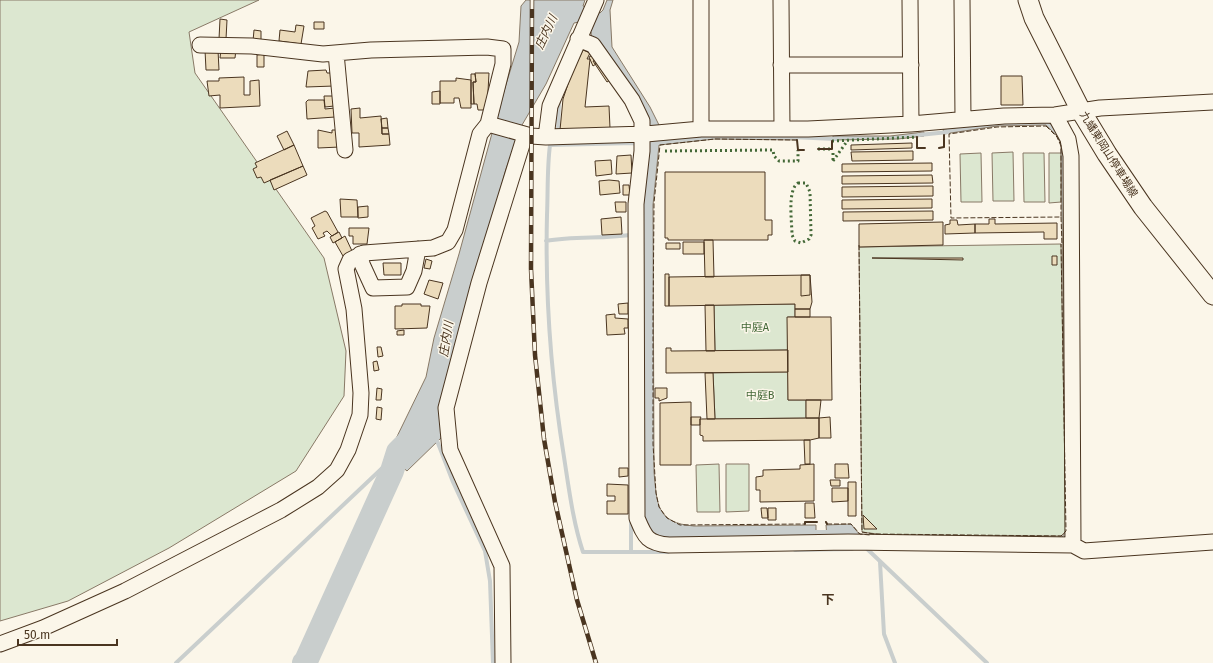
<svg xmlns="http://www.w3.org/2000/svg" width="1213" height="663" font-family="'Fira Sans','Noto Sans JP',sans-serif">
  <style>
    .green { fill: #dce7d0; stroke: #887966 }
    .water { fill: #c9cecd; stroke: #887966 }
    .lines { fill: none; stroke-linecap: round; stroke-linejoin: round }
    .stream { stroke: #c9cecd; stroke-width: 4 }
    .river { stroke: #c9cecd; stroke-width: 24 }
    .building { fill: #ecdcbc; stroke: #4a3520 }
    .minor-casing { stroke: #4a3520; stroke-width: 17 }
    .major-casing { stroke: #4a3520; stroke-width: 21 }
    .minor { stroke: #fbf6e9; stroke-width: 15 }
    .major { stroke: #fbf6e9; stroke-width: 19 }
    .rail-casing { stroke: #4a3520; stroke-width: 4.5 }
    .rail { stroke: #fbf6e9; stroke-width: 3; stroke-dasharray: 9; stroke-linecap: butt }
    .hedge { stroke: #436837; stroke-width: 3; stroke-dasharray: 2 3; stroke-linecap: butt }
    .fence { stroke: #4a3520; stroke-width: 1; stroke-dasharray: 5 2; stroke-linecap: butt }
    .wall { stroke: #4a3520; stroke-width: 2 }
    .labels { text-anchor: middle; stroke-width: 3; stroke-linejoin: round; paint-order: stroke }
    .street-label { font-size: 11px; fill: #4a3520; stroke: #fbf6e9 }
    .park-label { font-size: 11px; fill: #436837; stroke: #fbf6e9 }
    .water-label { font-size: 12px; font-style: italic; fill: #4a3520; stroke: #fbf6e9 }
    .quarter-label { font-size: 13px; font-weight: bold; fill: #4a3520; stroke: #fbf6e9 }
  </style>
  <rect width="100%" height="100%" fill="#fbf6e9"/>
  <path class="green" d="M0,0h259l-70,32 6,41 129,185 22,93 -2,45 -48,75 -127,77 -101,53 -68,20z
    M1013,152l1,49h-21l-1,-48z
    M981,153l1,49h-21l-1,-48z
    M1023,153h21l1,49h-21z
    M1049,153h12v49l-12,1z
    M1061,244l5,287 -5,5 -176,-1 -23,-3 -3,-285z
    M795,304v13h-7v33l-73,1 -1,-46z
    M788,372v28h18v18l-91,1 -2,-46z
    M719,464l1,48h-23l-1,-47z
    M726,464h23v47l-23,1z"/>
  <path class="water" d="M526,0h59l-2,6 17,7 3,-3 4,-10h6l-3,10 2,37 38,60 9,18 2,9 136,2v4l-82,-1 -56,6 -6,60 1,267c3,32 2,51 40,54l122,-1v13l-155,3 -17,-15 -3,-319 7,-66 -56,-99 -1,-10 -12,-10 -5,1 -28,61 -24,41 -16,44 -41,149 -24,120 -34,33 -19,-16 38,-78 8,-39 25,-84 41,-150 19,-62 2,-36z
    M1048,122l9,7 7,12 6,397 -4,3h-15l-184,-3 3,8 -17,2 -7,-10h-19l-1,-13 25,-1 9,11 195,3 7,-1 4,-6 -5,-387 -4,-8 -11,-11 -49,1 -53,8 -1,-5 54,-6z
    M924,132v4l-26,3 -65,1v-4h57z"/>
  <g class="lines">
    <path class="stream" d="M559,101l-1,31h2
      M919,135l29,-3
      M791,137l45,2
      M637,146l-3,-3 -84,2c-3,23 -2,47 -3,70 -2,81 4,162 17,242 5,32 9,65 19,95h85
      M546,241c28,-5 56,-2 84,-6
      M436,438l17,44 32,69 5,30 3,82
      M631,518v34
      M812,532h19
      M864,546l123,117
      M795,550l57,-1
      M880,562l4,72 11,29
      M176,663l219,-207"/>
    <path class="river" d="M304,663l2,-2 86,-190 6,-19 16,-16"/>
  </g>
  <path class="building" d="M220,19l7,1 -1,19h-7z
    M314,22h10v7h-10z
    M296,25l8,1 -3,18 -22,-3 1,-11 15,2z
    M254,30l7,1v10h-8z
    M221,49h15l-1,9h-15z
    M205,50h13l1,20h-13z
    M583,50l7,3 -3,6h3l-5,48 24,-1 1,22 -50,2 3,-31 9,-27z
    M264,54v13h-7v-12z
    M593,55l3,9 -3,2 -4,-9z
    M598,58l14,21 -5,3 -14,-21z
    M326,70l1,3h6l1,13 -28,1 2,-16z
    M475,73h14l-2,37h-9l-1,-6h-3l-1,-22h3z
    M471,74h4l1,8h-3l1,22h-3z
    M1001,76h21l1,29h-22z
    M244,77v18h6v-14l9,-1 1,26 -40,2v-13l-11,1 -2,-15h12v-3z
    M456,78l15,2v28h-10l-2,-10h-5v5h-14v-22h16z
    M440,91v13h-8v-12z
    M324,96h10v10l-9,1z
    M308,100h16l1,9 10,-1v9l-28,2 -1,-17z
    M360,108v10l21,-2 1,18h7l1,11 -31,2v-14h-7l-1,-24z
    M387,118l1,10h-6l-1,-9z
    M382,128h6l1,6h-7z
    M318,130l14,3v-3h8v17l-22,1z
    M287,131l7,14 -10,5 -7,-14z
    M912,143v5l-61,2v-5z
    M294,145l9,21 -39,17 -3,-6 -4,1 -4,-9 4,-2 -2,-4z
    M913,151v9l-61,1 -1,-9z
    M631,155l1,18 -16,1 1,-18z
    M611,160l1,14 -16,2 -1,-15z
    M932,163v8l-90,1v-8z
    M303,166l4,9 -33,15 -4,-10z
    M665,172h100v48h7v15h-4v5h-100v-2h-3z
    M932,175l1,8 -91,1v-8z
    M609,180l10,1 1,12 -20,2 -1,-14z
    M623,185h6l1,10h-7z
    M933,186v10l-91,1v-10z
    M340,199l17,1 1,17h-17z
    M932,199v9l-90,1v-9z
    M615,202h11v10h-10z
    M368,206v11l-10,1v-11z
    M325,211l2,1 11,20 -6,4 -5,-5 -4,2 2,3 -7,3 -6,-11 3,-2 -4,-8z
    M933,211v9l-90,1v-9z
    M621,217l1,17 -20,1 -1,-16z
    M989,219h6v5l62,-1v16h-13v-7l-69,1v-9h14z
    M950,220h7l1,5 17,-1v9l-30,1v-9l5,-1z
    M943,222v23l-84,2v-23z
    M349,228h20l-2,16h-14v-8h-4z
    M339,232l3,6 -9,5 -3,-6z
    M345,236l7,15 -9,5 -8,-14z
    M704,240h9l1,37h-9z
    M683,242h21v12h-21z
    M666,243h14v6h-14z
    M1052,256h5v9h-5z
    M872,258h91v2z
    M426,259l6,2 -2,8 -6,-1z
    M383,263h18v12h-17z
    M665,274h4v32h-4z
    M801,275h9v20l-9,1z
    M810,275l2,27 -2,7h-15v-5l-126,2v-29z
    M429,280l14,3 -5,16 -14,-5z
    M628,303v11h-9l-1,-10z
    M402,304h19v2h9l-3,22 -32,1v-23h7z
    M705,305h9l1,46h-9z
    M795,309h15v8h-15z
    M615,314v4l13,1v9h-4l1,6 -18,1 -1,-20z
    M787,317h44l1,83h-44z
    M404,330v5h-7v-4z
    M377,347h4l2,9 -5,1z
    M666,348h5v3l117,-1v22l-122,1z
    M377,361l2,9 -5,1 -1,-9z
    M705,373h8l2,46h-8z
    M377,388l5,1 -1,11h-5z
    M655,388h12v10l-8,3v-3h-4z
    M806,400h15l-2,18h-13z
    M691,402v63h-31v-62z
    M377,407l5,1 -1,12 -5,-1z
    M691,417h10l-1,2v6h-9z
    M830,417l1,21h-12v-20z
    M819,418v20l-9,2 -107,1v-5l-3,-1v-16z
    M804,440h6v24h-5z
    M814,464v37l-54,1v-12h-4v-13l7,-1v-6l37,-1v-4z
    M835,464h13l1,14h-14z
    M619,468h9v8l-9,1z
    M830,480h10v6h-9z
    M848,482h8v34h-8z
    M607,484l21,1v29h-21v-13h8v-5h-8z
    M832,488h16v13l-16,1z
    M805,503h9l1,15h-10z
    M761,508h6l1,10h-6z
    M768,508h8v12h-8z
    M863,515l14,14h-13z"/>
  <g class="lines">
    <defs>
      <path id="minor" d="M781,0l1,129
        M910,0l1,124
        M962,0l1,119
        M578,39l15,6 39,55 10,21v30l-6,53 1,314c8,19 10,25 32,27l179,-3 225,3 11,6 129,-9
        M200,45l52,1 71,8 48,-4 116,-3 16,2v15l-15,60
        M336,53l9,97
        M781,65h130
        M1055,115l13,24 3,17 2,389
        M701,129v-129
        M546,137l4,-31 46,-106
        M360,254l2,10 11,24 34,-1 7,-16 4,-22
        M0,644l43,-16 82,-37 156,-81 37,-23 19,-17 11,-20 12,-35 1,-22 -7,-84 -8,-40 4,-9 14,-7 69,-5 15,-6 7,-12 25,-96 8,-10 43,12 15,1 100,-3 55,-5h107l103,-5 93,-8 51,-1 45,-7 113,-6
        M503,663l-1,-97 -52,-116 -4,-42 33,-125 46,-148"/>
      <path id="major" d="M1028,0l6,18 47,93 26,43 36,53 70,88"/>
    </defs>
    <use href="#minor" class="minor-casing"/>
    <use href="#major" class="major-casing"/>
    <use href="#minor" class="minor"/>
    <use href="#major" class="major"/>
    <defs>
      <path id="rail" d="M532,0l-1,269 4,86 9,84 11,63 22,98 19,63"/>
    </defs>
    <use href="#rail" class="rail-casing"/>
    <use href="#rail" class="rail"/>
    <path class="hedge" d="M832,141l85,-4
      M818,149h14
      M665,151l108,-1 1,6 5,5h19v-11
      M833,153v8
      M833,161l15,-21
      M798,183h8l4,9 1,43 -2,4 -8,4 -6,-2 -3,-6c0,-13 -5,-45 6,-52z"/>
    <path class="fence" d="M1046,126l11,11 4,9v71l-110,1 -2,-84 48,-7z
      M797,140l-82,-1 -55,6 -6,58 -1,121v120l3,49 3,14 8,11 13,7 125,-1
      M1061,217l1,27
      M859,245l3,287 12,2 187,2 5,-5 -5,-287
      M827,524h24l9,10 10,1"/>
    <path class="wall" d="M917,137v11h8
      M797,140l1,10h6
      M939,148l5,-1v-12
      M818,149h14v-8
      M826,522l1,2
      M805,524v-2h12"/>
  </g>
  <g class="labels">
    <g class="street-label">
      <text transform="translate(1109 154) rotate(58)" y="4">九蟠東岡山停車場線</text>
    </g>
    <g class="park-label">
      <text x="755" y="331">中庭A</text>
      <text x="760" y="399">中庭B</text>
    </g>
    <g class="water-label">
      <text transform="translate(546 32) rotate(-65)" y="4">庄内川</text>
      <text transform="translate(446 339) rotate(-81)" y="4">庄内川</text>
    </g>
    <g class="quarter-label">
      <text x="828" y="604">下</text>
    </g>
  </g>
  <path d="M18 639v6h99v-6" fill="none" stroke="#4a3520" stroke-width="2"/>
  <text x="24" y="639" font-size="12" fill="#4a3520" stroke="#fbf6e9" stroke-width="3" paint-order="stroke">50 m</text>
</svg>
